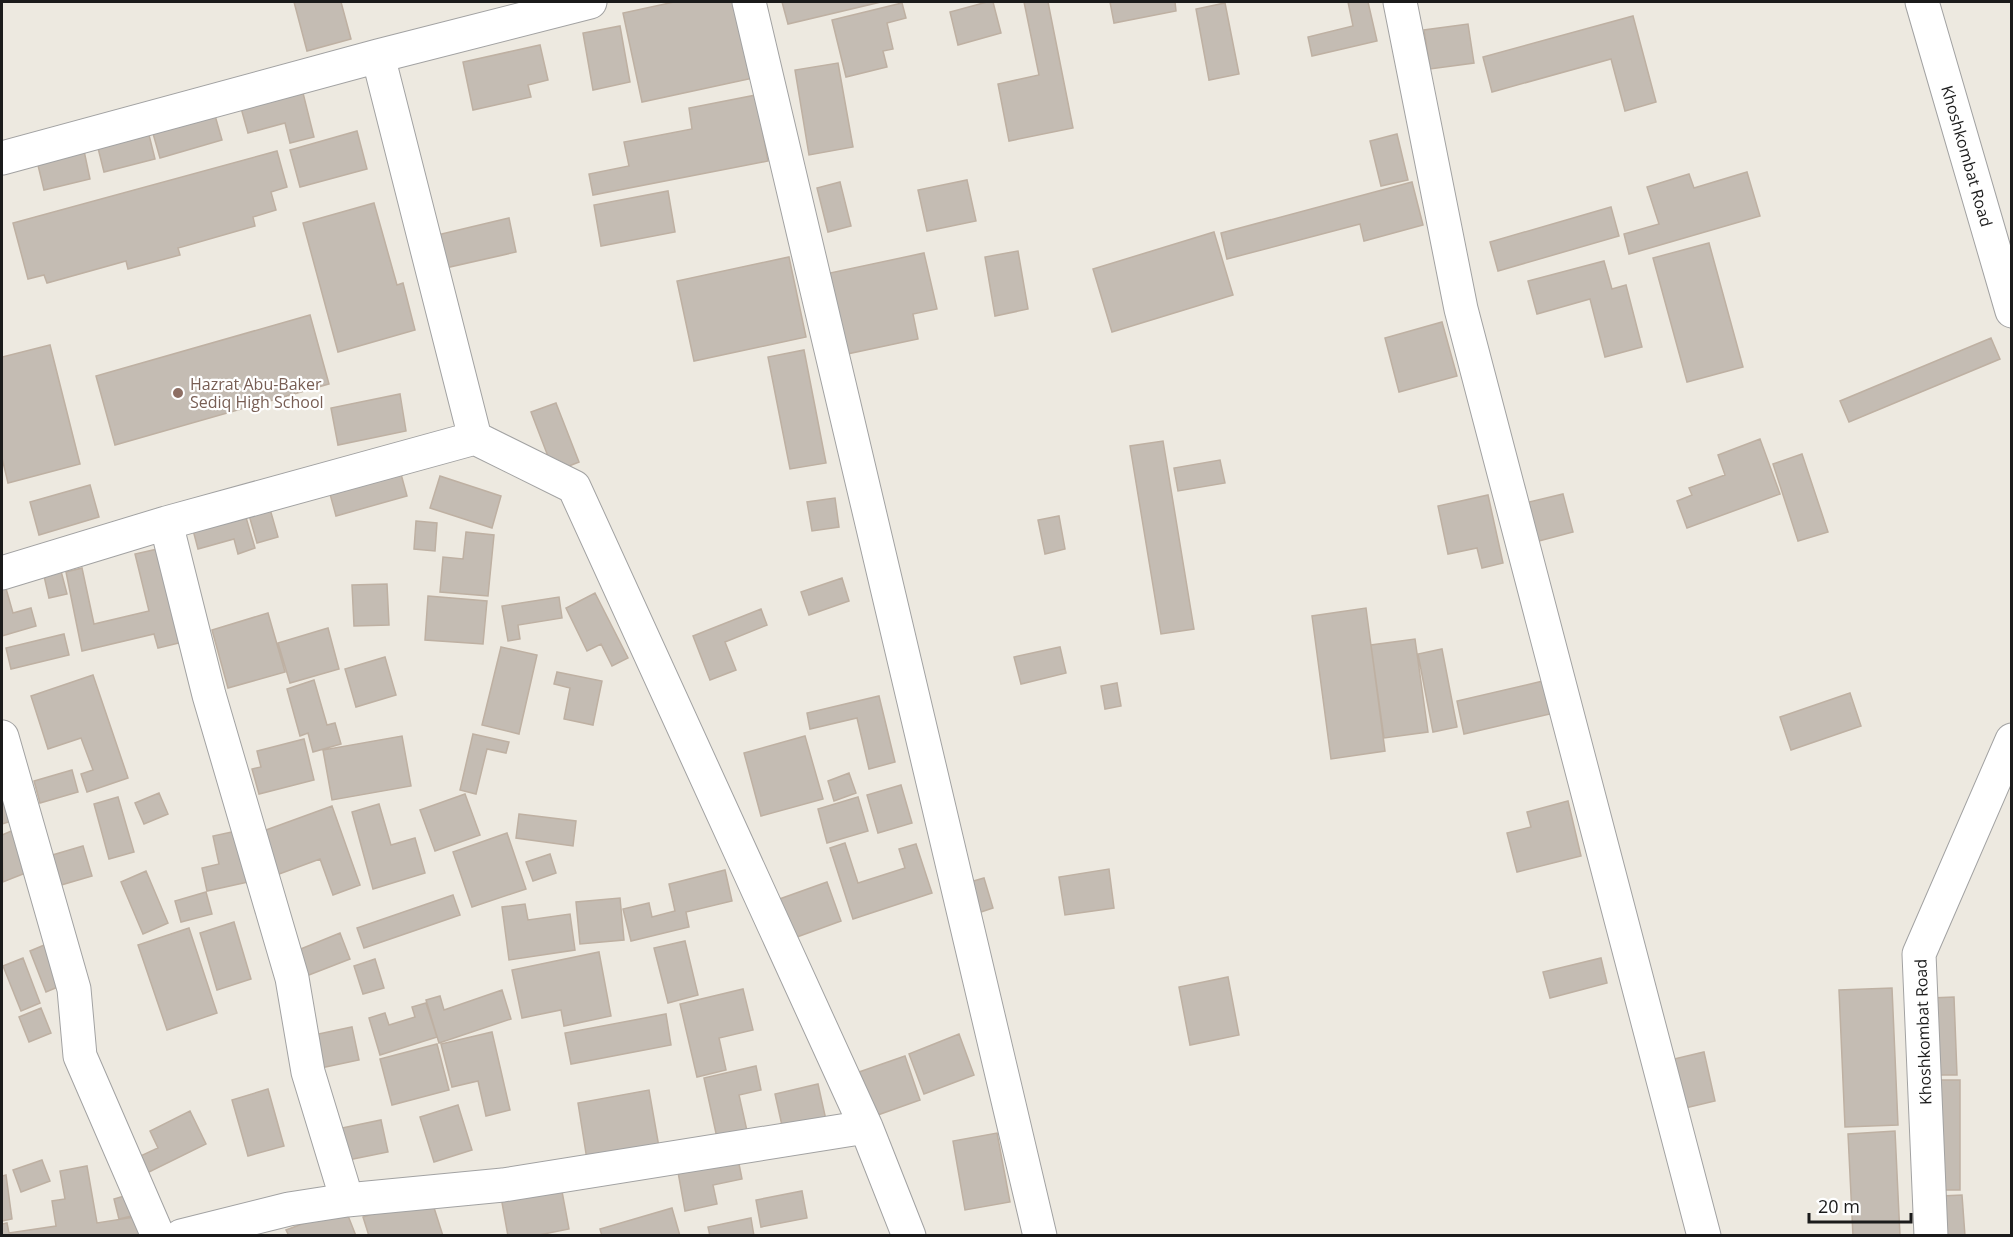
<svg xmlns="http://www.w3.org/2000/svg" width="2013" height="1237" font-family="'Open Sans',sans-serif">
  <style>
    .building { fill: #c4bcb3; stroke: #beb0a2; stroke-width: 1.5 }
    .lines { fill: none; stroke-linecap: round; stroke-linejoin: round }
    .minor-casing { stroke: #a2a2a2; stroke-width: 35 }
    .tertiary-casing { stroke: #a2a2a2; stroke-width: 35 }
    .minor { stroke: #fff; stroke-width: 33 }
    .tertiary { stroke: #fff; stroke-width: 33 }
    .education-dot { fill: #8d6e63; stroke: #fff; stroke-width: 2 }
    .labels { text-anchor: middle; stroke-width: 4.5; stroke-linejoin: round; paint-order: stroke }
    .street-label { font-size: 16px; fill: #1b1b1b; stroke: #fff }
    .education-label { font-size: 16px; fill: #785e54; stroke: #fff; text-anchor: start }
  </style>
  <rect width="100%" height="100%" fill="#ede9e0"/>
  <path class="building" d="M294,2h47l10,37 -44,12z
    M674,2h68l16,75 -116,25 -19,-89z
    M782,2h99l-93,22z
    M987,2h6l8,31 -43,12 -8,-33z
    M1024,2h24l25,126 -64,13 -11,-57 41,-9z
    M1110,2h65l1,9 -62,12z
    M1348,2h20l9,39 -65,15 -4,-19 45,-11z
    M902,3l4,15 -19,5 6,26 -10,2 4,16 -41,10 -14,-57z
    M1225,3l14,71 -30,6 -13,-71z
    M1633,16l23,86 -31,9 -14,-52 -119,33 -9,-35z
    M1468,24l6,39 -44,6 -6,-39z
    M620,26l10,56 -37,8 -10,-57z
    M540,45l8,35 -20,5 3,12 -58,13 -10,-48z
    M838,63l15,84 -44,8 -14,-85z
    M303,93l11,44 -24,6 -5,-20 -37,10 -7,-25z
    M756,95l12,66 -175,34 -4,-21 40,-8 -5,-24 68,-13 -3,-21z
    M214,112l8,28 -62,18 -8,-28z
    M148,131l7,28 -51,13 -7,-28z
    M357,131l10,38 -67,18 -10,-37z
    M1397,134l11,46 -27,6 -11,-45z
    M83,146l7,33 -46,11 -8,-33z
    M277,151l10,36 -16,5 5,18 -23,7 2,9 -77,22 2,7 -52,14 -2,-8 -79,22 -3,-8 -16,4 -15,-56z
    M1747,172l13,44 -131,38 -5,-20 35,-10 -12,-37 42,-13 5,14z
    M967,180l9,41 -49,10 -9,-41z
    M840,182l11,44 -23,6 -11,-44z
    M1412,182l11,43 -59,16 -4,-17 -133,35 -6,-26z
    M668,191l7,41 -74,14 -7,-41z
    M374,203l23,82 6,-2 12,47 -77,22 -35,-129z
    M1611,207l8,29 -121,35 -8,-29z
    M509,218l7,34 -75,17 -8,-33z
    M1214,232l19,63 -121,37 -19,-63z
    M1709,243l34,124 -56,15 -34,-124z
    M1018,251l10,58 -33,7 -10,-59z
    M924,253l13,56 -24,5 5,25 -71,15 -17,-81z
    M789,257l17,80 -112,24 -17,-80z
    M1604,261l8,28 14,-4 16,62 -37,10 -15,-58 -53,15 -9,-33z
    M310,315l19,69 -214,61 -19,-69z
    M1442,322l15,54 -58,16 -14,-54z
    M1991,338l9,21 -151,63 -9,-21z
    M50,345l30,119 -72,19 -6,-25v-101z
    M804,350l22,113 -36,6 -22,-112z
    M400,394l6,37 -68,14 -7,-37z
    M556,403l23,59 -25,10 -23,-60z
    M1760,439l20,55 -93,34 -10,-27 15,-6 -3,-7 36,-13 -7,-20z
    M1163,441l31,188 -33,5 -31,-188z
    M1802,454l26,78 -30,9 -25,-77z
    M1220,460l5,23 -47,8 -4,-23z
    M401,474l6,22 -71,20 -6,-22z
    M440,476l61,20 -9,32 -62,-20z
    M90,485l9,32 -60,18 -9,-33z
    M1563,494l10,38 -38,10 -10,-39z
    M1488,495l15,68 -21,5 -5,-20 -29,6 -10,-48z
    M835,498l4,29 -27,4 -5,-29z
    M270,509l8,28 -21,6 -8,-28z
    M245,514l10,34 -17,6 -4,-15 -36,10 -5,-19z
    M1059,516l6,33 -20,5 -7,-34z
    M416,521l21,2 -2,28 -21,-2z
    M466,532l28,3 -6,61 -48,-4 3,-35 20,2z
    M162,548l21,94 -25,6 -4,-14 -72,17 -16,-79 16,-4 12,56 55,-13 -14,-57z
    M61,571l6,23 -18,4 -5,-22z
    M842,578l7,23 -40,14 -8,-23z
    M387,584l2,41 -35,1 -2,-41z
    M5,585l8,28 18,-5 5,18 -34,10v-50z
    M595,593l33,65 -16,8 -11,-22 -14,7 -21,-43z
    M428,596l59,5 -4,43 -58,-4z
    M559,597l3,21 -44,7 2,14 -12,2 -6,-35z
    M1366,608l19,143 -54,8 -19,-143z
    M761,609l6,16 -42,17 11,28 -26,10 -17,-44z
    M268,613l17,59 -57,16 -16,-58z
    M328,628l11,41 -49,14 -12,-40z
    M64,634l5,21 -58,14 -5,-21z
    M1415,639l13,93 -44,6 -13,-93z
    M501,647l36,8 -18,79 -37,-9z
    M1060,647l6,26 -45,11 -7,-27z
    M1442,649l15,78 -24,5 -15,-78z
    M385,657l11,38 -40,12 -11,-38z
    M557,672l45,9 -9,44 -29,-6 6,-31 -16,-4z
    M93,675l35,103 -41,14 -6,-18 12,-4 -12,-32 -33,11 -17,-53z
    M314,680l13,45 8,-2 6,21 -28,8 -5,-19 -8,3 -13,-47z
    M1543,681l7,33 -86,20 -7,-33z
    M1117,683l4,23 -16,3 -4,-23z
    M1850,693l11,33 -70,24 -11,-33z
    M879,696l16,66 -26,7 -12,-51 -47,11 -3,-16z
    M473,734l36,8 -3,11 -19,-4 -11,45 -16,-4z
    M402,736l9,50 -79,14 -9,-50z
    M805,736l18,63 -62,17 -17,-63z
    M304,739l10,41 -55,14 -7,-25 9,-2 -4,-16z
    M72,770l6,22 -38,11 -6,-22z
    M849,773l7,20 -22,8 -6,-20z
    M901,785l11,38 -34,10 -11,-38z
    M159,793l9,21 -24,10 -9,-21z
    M465,794l15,41 -45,16 -15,-41z
    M11,797l7,22 -16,5v-24z
    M118,797l16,55 -25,7 -15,-55z
    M858,797l10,34 -41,12 -9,-34z
    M1568,801l13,55 -64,16 -10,-39 24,-6 -4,-15z
    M379,804l12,41 24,-7 10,35 -52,16 -21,-77z
    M332,806l28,79 -27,10 -13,-36 -49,18 -16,-43z
    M519,814l57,7 -3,25 -57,-8z
    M16,829l17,41 -30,12 -1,-47z
    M246,829l11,51 -50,11 -5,-23 17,-4 -6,-28z
    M507,833l19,56 -54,18 -19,-55z
    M845,843l13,40 47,-15 -6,-19 17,-5 16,49 -79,26 -23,-71z
    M83,846l9,30 -41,12 -9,-30z
    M550,854l6,19 -23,8 -7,-19z
    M1109,869l5,39 -49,7 -6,-38z
    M725,870l7,31 -46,11 3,15 -58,14 -8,-32 26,-6 3,14 23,-6 -6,-27z
    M146,871l22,52 -25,11 -22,-52z
    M984,878l9,30 -21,7 -9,-31z
    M827,882l14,39 -55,20 -15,-39z
    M206,892l6,22 -31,8 -6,-21z
    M453,895l7,20 -96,33 -7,-20z
    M620,898l4,42 -44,4 -4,-42z
    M525,904l3,16 42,-6 5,36 -66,10 -7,-53z
    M234,922l17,57 -34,11 -17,-57z
    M189,928l28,85 -50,17 -29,-85z
    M340,933l10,26 -54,21 -10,-25z
    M685,941l13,54 -30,8 -14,-55z
    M49,943l16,41 -19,8 -16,-41z
    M599,952l12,64 -47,10 -3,-16 -39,8 -10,-48z
    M23,958l17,45 -19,8 -18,-45z
    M1601,958l6,25 -57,15 -7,-26z
    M375,959l9,29 -21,6 -9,-28z
    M1228,977l11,58 -49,10 -11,-58z
    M1892,988l6,137 -53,2 -6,-137z
    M743,989l10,41 -34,8 7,32 -29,7 -17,-73z
    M502,990l9,29 -72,24 -13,-43 14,-4 4,14z
    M1954,997l3,78h-25l-2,-77z
    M426,1003l11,34 -57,18 -11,-37 16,-5 4,12 26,-8 -3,-10z
    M41,1008l10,25 -22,9 -10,-25z
    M666,1014l5,31 -100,19 -6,-31z
    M352,1027l7,33 -48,10 -7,-33z
    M492,1032l18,78 -24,6 -8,-35 -26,6 -11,-43z
    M959,1034l15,41 -50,19 -15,-40z
    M437,1044l12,46 -57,15 -12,-46z
    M1704,1052l11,49 -30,7 -11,-49z
    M905,1056l15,44 -45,16 -16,-44z
    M756,1066l5,24 -22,5 10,45 -30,7 -15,-69z
    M1936,1080h24v110h-24z
    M818,1084l8,36 -43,10 -8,-36z
    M268,1089l16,57 -36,10 -16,-56z
    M649,1090l11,63 -72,13 -10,-63z
    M458,1105l14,45 -38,12 -14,-45z
    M190,1111l16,33 -61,30 -9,-16 22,-10 -8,-17z
    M381,1120l7,32 -45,9 -6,-32z
    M1895,1131l5,105h-47l-5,-102z
    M997,1133l13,69 -45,8 -12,-69z
    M738,1159l4,20 -29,6 4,19 -32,7 -7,-39z
    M42,1160l8,21 -29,11 -8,-22z
    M87,1166l10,57 44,-7 3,20h-142v-12l5,-1 2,10 47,-7 -4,-25 13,-2 -5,-28z
    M6,1175l6,44 -10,2v-45z
    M561,1186l8,43 -35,7h-26l-7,-39z
    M802,1191l5,27 -46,9 -5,-27z
    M138,1192l6,21 -25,6 -5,-20z
    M430,1195l13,41h-74l-6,-19z
    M1962,1195l3,41h-22l-2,-40z
    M345,1208l11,28h-67l-3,-6z
    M672,1208l8,28h-78l-2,-7z
    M751,1218l3,18h-44l-2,-9z"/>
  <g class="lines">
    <defs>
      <path id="minor" d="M749,2l291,1234
        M1400,2l61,307 243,927
        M378,56l97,382 99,49 292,640 43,109
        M2,158l376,-102 212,-54
        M166,523l43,172 83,283 16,94 39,128
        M2,573l164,-50 309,-85
        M2,737l72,252 6,67 78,180
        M181,1236l108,-27 58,-9 156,-15 363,-58"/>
      <path id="tertiary" d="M1922,2l90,309
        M1931,1236l-12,-282 93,-214"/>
    </defs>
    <use href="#minor" class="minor-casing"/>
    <use href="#tertiary" class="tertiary-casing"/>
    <use href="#minor" class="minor"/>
    <use href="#tertiary" class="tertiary"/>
  </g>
  <circle class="education-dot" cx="178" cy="393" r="6"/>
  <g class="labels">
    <g class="street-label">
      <text transform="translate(1967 156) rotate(74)" y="6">Khoshkombat Road</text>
      <text transform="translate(1923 1032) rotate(-92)" y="6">Khoshkombat Road</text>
    </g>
    <g class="education-label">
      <text x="190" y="390">Hazrat Abu-Baker<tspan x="190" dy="18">Sediq High School</tspan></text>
    </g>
  </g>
  <rect width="2013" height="1237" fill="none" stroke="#1b1b1b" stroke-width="6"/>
  <path d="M1809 1213v9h102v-9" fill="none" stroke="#1b1b1b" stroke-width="3"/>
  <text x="1818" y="1213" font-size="18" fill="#1b1b1b" stroke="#ffffff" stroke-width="4.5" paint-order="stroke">20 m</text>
</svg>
